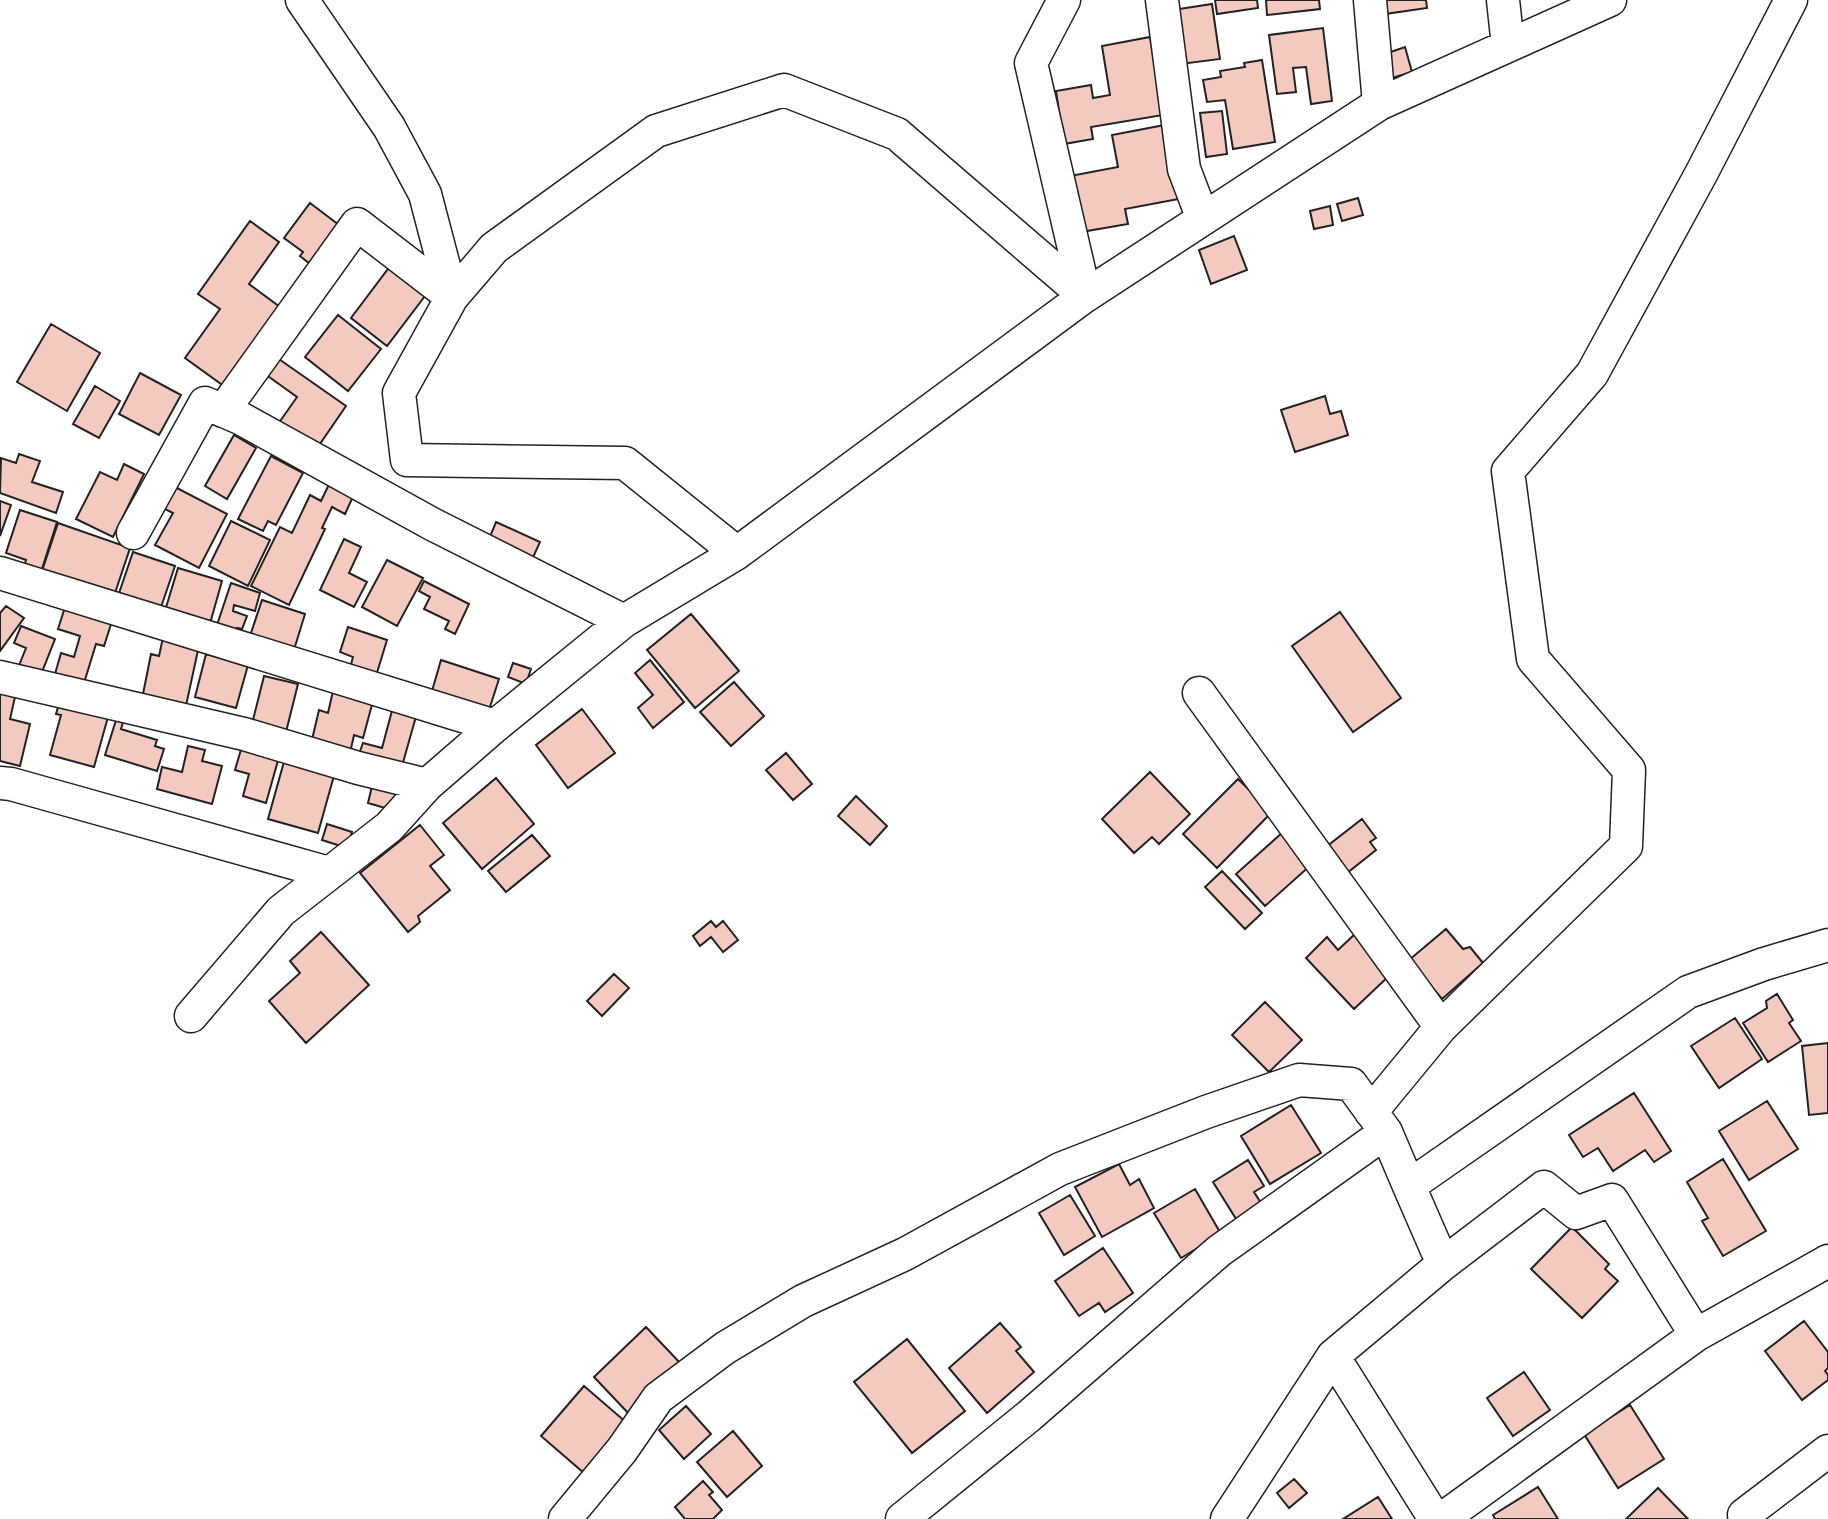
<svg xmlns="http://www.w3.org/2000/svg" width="1828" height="1519" font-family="'Source Serif 4',serif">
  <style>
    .building { fill: #f3c9c0; stroke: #222; stroke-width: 2 }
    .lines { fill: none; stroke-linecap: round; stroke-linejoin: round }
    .minor-casing { stroke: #222; stroke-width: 35 }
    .minor { stroke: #fff; stroke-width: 32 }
  </style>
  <rect width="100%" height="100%" fill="#fff"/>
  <path class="building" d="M1215,0h42l1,8 -41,6z
    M1266,0h53l1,9 -53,6z
    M1383,0h43l1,8 -42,6z
    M1212,4l8,55 -47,6 -7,-54z
    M1323,28l9,73 -21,3 -5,-37 -13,1 3,24 -19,2 -8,-59z
    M1150,37l13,78 -72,12 2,12 -29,5 -8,-53 35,-6 2,13 17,-3 -8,-49z
    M1405,47l7,25 -20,6 -7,-24z
    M1262,60l13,82 -42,7 -8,-49 -18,2 -4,-22 18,-3 -1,-6 25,-4 -1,-4z
    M1222,111l5,43 -21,3 -6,-44z
    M1170,124l14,74 -59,11 3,15 -47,8 -11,-56 48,-9 -6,-32z
    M1358,198l5,17 -21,6 -5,-17z
    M310,203l33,25 -29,39 -14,-11 3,-4 -19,-14z
    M1330,206l3,19 -19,4 -4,-18z
    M250,221l29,21 -30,42 35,26 -56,79 -43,-31 35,-49 -22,-15z
    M1234,236l13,34 -36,14 -12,-34z
    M391,265l37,27 -41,54 -36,-28z
    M338,315l43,34 -33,42 -43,-34z
    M51,324l49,29 -33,58 -50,-29z
    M276,357l70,49 -33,48 -37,-27 21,-30 -32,-23z
    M140,373l41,22 -22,40 -40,-21z
    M95,386l25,15 -21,37 -26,-14z
    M1325,396l5,18 11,-3 7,24 -53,17 -14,-42z
    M234,435l22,13 -29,51 -22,-13z
    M19,454l21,7 -8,21 31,10 -7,21 -56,-20 1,-35 15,5z
    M271,456l32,17 -27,52 -8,-4 -5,10 -25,-12z
    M124,464l20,10 -31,63 -37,-18 24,-47 17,8z
    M332,478l24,12 -11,24 -13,-7 -10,21 3,1 -36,76 -38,-19 29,-59 12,6 18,-38 11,6z
    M173,486l54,28 -28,54 -44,-23 18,-32 -12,-6z
    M0,501l11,4 -11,31z
    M20,510l37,12 -17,53 -17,-5 3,-10 -20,-7z
    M231,521l39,19 -22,46 -39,-20z
    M496,522l44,20 -10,22 -43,-20z
    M58,523l72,25 -18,54 -72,-25z
    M344,539l17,8 -12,26 18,9 -13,25 -34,-17z
    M133,552l42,14 -17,50 -42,-14z
    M387,560l36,18 -26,48 -35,-19z
    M178,568l44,13 -13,46 -45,-13z
    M424,581l45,23 -14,30 -10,-5 4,-8 -25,-12 6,-12 -11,-6z
    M231,583l29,10 -5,18 -21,-6 -1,6 14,5 -5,13 -5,-1 -2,6 -19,-6z
    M262,600l43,14 -12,39 -44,-14z
    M66,604l47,14 -9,28 -8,-2 -12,39 -29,-9 6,-21 13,4 6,-21 -22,-7z
    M6,606l18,12 -24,33v-38z
    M1340,612l61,86 -48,34 -61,-86z
    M691,614l48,57 -44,37 -48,-58z
    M21,626l34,13 -15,38 -22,-9 8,-20 -12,-5z
    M348,627l39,13 -11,36 -26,-8 3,-11 -13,-5z
    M164,633l36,8 -16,74 -42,-16 9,-45 8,2z
    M206,654l42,11 -12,43 -41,-11z
    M441,660l58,19 -10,31 -57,-19z
    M650,660l34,42 -31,26 -15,-20 15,-13 -18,-22z
    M513,663l18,6 -5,15 -18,-7z
    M264,676l34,8 -13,52 -34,-8z
    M734,682l30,34 -33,30 -31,-34z
    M333,691l40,10 -10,37 -9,-3 -4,18 -39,-9 8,-34 9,3z
    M0,693l15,4 -5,22 20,5 -10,42 -20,-5z
    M59,704l49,13 -14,50 -44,-12 11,-40 -5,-1z
    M393,707l24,6 -15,53 -43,-12 4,-11 19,5z
    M582,709l33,44 -47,35 -32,-43z
    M117,717l7,2 -3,10 36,11 -2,6 9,3 -7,22 -52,-16z
    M188,746l17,4 -3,11 20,5 -10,38 -55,-15 5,-22 20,5z
    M242,746l37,11 -13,46 -23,-7 6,-22 -14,-4z
    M786,753l26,31 -19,16 -27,-30z
    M285,758l50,14 -17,61 -50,-14z
    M1150,772l40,42 -31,30 -7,-7 -18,16 -32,-34z
    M496,778l38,46 -52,45 -39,-46z
    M1238,779l34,33 -55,56 -34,-34z
    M372,786l24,7 -4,17 -24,-7z
    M856,796l31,30 -17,19 -32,-29z
    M1362,819l14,19 -6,4 6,8 -29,23 -21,-26z
    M327,824l25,8 -5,16 -25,-8z
    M420,825l24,30 -14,11 20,24 -32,26 2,6 -12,10 -48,-59z
    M1283,832l29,32 -47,42 -29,-32z
    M532,835l18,21 -44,36 -18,-21z
    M1222,871l40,42 -17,16 -40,-42z
    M711,921l5,6 7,-6 15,19 -15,12 -12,-15 -11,9 -7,-10z
    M1446,929l17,20 7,-2 13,16 -41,36 -33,-39z
    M321,932l48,53 -63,58 -37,-42 31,-28 -10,-12z
    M1355,934l37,39 -38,36 -48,-51 21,-21 11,13z
    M614,974l15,14 -27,28 -15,-15z
    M1777,994l16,26 -4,3 12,18 -33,21 -25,-39 24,-15 -1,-7z
    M1265,1002l37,38 -33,32 -37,-37z
    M1735,1018l27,41 -43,29 -28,-42z
    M1828,1043v70l-19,2 -7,-69z
    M1634,1093l37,58 -17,11 -9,-12 -32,21 -15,-23 -15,9 -14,-22z
    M1767,1101l31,48 -49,31 -30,-49z
    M1291,1105l30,48 -51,31 -29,-48z
    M1723,1159l43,72 -43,25 -21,-35 6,-3 -21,-36z
    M1248,1160l16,26 -10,6 9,14 -25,16 -25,-40z
    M1119,1164l11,21 9,-6 15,29 -52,29 -27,-50z
    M1195,1189l26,45 -40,24 -27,-45z
    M1070,1195l25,41 -31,19 -25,-42z
    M1572,1227l37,37 -4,5 13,12 -36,37 -51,-49z
    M1103,1248l30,45 -28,19 -6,-9 -20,13 -24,-35z
    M1804,1321l24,31v16l-3,3 3,4v5l-26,20 -37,-49z
    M1000,1323l21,24 -5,4 18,21 -47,41 -38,-45z
    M646,1327l36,38 -52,50 -36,-38z
    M907,1339l58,72 -53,42 -58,-71z
    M1524,1372l26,38 -37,26 -26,-38z
    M584,1386l43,37 -43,50 -43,-37z
    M1630,1405l34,54 -46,29 -34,-54z
    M686,1406l25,28 -27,25 -25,-29z
    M733,1431l29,35 -35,31 -30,-35z
    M1294,1479l13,14 -18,15 -12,-15z
    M703,1481l10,11 -4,3 13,15 -9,9h-28l-10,-12z
    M1538,1487l20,32h-63l-2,-4z
    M1658,1488l30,31h-62z
    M1378,1497l14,22h-49z"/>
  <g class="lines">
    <defs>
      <path id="minor" d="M302,0l87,127 36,67 27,103
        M1064,0l-33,63 54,233
        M1162,0l22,169 19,50
        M1370,0l9,104
        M1503,0l5,46
        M452,297l42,-49 162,-117 128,-41 113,44 188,162
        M223,411l134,-187 95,73 -53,96 8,67 218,3 112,90
        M133,533l72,-130 35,15 192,106 192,97
        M0,573l495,153
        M0,677l244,57 114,34 69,17
        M1199,693l242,334 -70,85
        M0,783l11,1 318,89
        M1828,945l-64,19 -76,28 -279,194 34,78 101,-77 32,26 36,-13 84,135 132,-74
        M191,1016l90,-105 108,-84 38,-42 68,-59 129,-105 113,-68 348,-257 294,-192 231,-104
        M1441,1027l185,-181 3,-76 -96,-111 -25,-188 84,-97 109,-200 90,-174
        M565,1519l57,-69 36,-52 67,-50 78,-47 102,-47 155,-85 146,-57 93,-32 52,4 35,48 23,54
        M902,1519l127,-103 190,-165 167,-119
        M1227,1519l106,-163
        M1435,1519l-102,-163 110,-92
        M1442,1519l254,-184
        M1747,1519l-3,-4 84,-64"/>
    </defs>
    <use href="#minor" class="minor-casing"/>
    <use href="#minor" class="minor"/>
  </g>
</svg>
